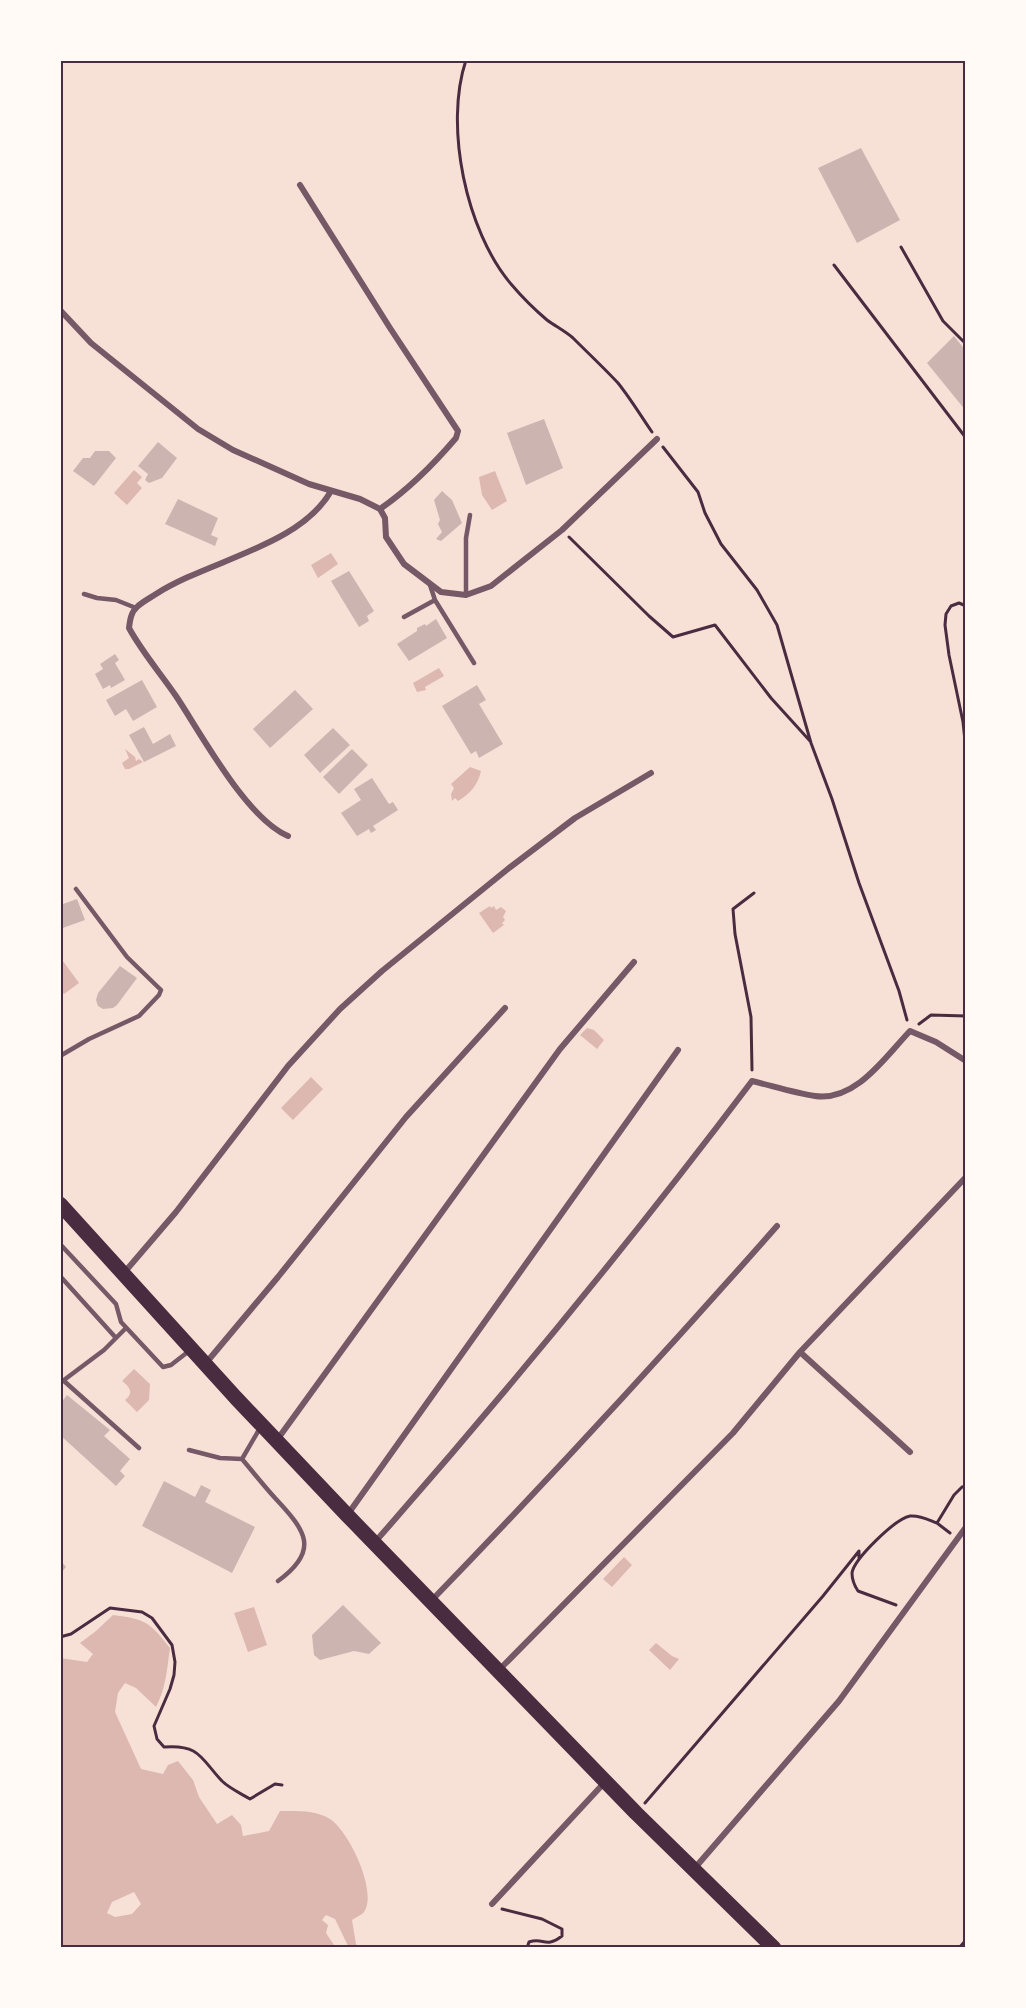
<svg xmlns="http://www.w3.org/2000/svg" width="1026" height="2008" font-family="'Fira Sans Condensed',sans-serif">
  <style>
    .water { fill: #dcb8b0; fill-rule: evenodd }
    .building { fill: #ccb4b1 }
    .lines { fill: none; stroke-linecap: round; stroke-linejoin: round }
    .path { stroke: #4a2c40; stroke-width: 3 }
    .service { stroke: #755966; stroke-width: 4.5 }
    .minor { stroke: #755966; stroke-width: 6 }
    .primary { stroke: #4a2c40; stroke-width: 15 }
    .neatline { fill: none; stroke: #4a2c40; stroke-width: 2 }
  </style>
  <rect width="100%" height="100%" fill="#f7e1d7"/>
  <path class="water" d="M134,470l8,7 -5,6 5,5 -15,17 -13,-12z
    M495,471l12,30 -15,9 -10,-15 -3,-18z
    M331,553l7,11 -20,14 -7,-13z
    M439,668l5,8 -19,11 1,3 -9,2 -4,-9z
    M125,749l10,8 1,4 3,-2 4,3 -14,7h-4l-3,-6 7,-5z
    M470,767l11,4c-3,14 -11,23 -23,30l-3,-3 -3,3 -1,-7 3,-6 -3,-4z
    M490,906l1,2 3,-2 2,4 5,-3 5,4 -3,6 2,3 -3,3 2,2 -11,8 -14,-20z
    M60,957l19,26 -15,11 -4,-5z
    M587,1028l7,2 10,10 -7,9 -17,-14z
    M311,1077l12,12 -30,31 -12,-12z
    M134,1369l16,15 -1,16 -12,12 -12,-12c9,-7 5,-13 -3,-19z
    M624,1557l8,8 -20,22 -9,-8z
    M254,1607l13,38 -19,7 -14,-39z
    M113,1615c32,4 37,7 57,33 -3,21 -4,40 -14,59l-20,-19 -11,-5 -7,10 -3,19 26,57 22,5 5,-9 10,-4 15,19 6,17 18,27 15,-9 9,10 2,11 26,-5 11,-20c17,0 36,-1 50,8 19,12 48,73 34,93 -2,3 -8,5 -12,8l4,24 4,4h-11l-14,-29 -9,-4 -4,5 6,5 -2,8 10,15h-276v-290l27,4 6,-8 -13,-11 16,-12zM134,1892l7,12 -9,10 -17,3 -8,-4 5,-11z
    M656,1643l16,13 7,3 -9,11 -21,-20z"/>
  <path class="building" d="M861,148l39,72 -43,23 -39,-75z
    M954,336l12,15v60l-39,-48z
    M544,419l19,49 -37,17 -19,-52z
    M158,442l19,16 -15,20 -13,5 -4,-3 3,-6 -10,-8z
    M95,451h14l7,7 -22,28 -21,-15 10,-13h7z
    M442,491l10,9 10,23 -21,18 -5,-2 6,-7 -4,-8 2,-4 -6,-20z
    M178,499l40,19 -7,17 7,3 -3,8 -50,-22z
    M349,571l25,40 -7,5 2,5 -10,6 -28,-46z
    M436,619l11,19 -38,23 -12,-17 20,-13v-3l8,-4 1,2z
    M115,654l4,6 -4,3 10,17 -14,8 -1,-3 -7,4 -8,-15 8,-5 -3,-5z
    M142,680l15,27 -24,14 -7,-12 -11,7 -9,-16z
    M477,685l9,15 -7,4 24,40 -24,14 -3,-7 -5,3 -29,-48z
    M295,690l18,19 -43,39 -17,-19z
    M144,727l9,17 17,-10 6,12 -32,16 -15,-27z
    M333,728l17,17 -30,28 -16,-18z
    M352,749l16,16 -29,29 -16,-17z
    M372,778l17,26 4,-2 5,8 -25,16 3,4 -5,3 -2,-4 -12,7 -16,-23 20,-13 -7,-11z
    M77,899l8,21 -25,9v-24z
    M120,966l17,12 -20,27 -4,3 -10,1 -5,-3 -2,-6 2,-7z
    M67,1395l43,35 -6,6 26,23 -10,12 5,5 -9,10 -56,-51v-31z
    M164,1481l31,16 6,-12 10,5 -6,12 50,25 -23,46 -90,-47z
    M60,1560l6,7 -6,7z
    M343,1605l38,38 -12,11 -15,-3 -34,9 -6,-5 -2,-20z"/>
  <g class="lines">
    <path class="path" d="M466,60c-22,66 0,171 45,224 11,13 23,25 36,36 8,6 18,11 26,18 15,15 31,30 45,45 12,15 23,33 34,49
      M901,247l42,74 23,23
      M834,265l132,173
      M663,447l35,45 7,21 16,31 36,46 20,35 34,118 21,56 27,84 40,108 8,29
      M569,537l80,79 24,21 42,-12 56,73 39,43
      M966,606l-7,-3 -8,3 -5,8 -1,11 4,30 14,67 3,28
      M919,1024l12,-9 35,1
      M752,1070l-1,-53 -16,-83 -2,-25 21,-16
      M937,1523l13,10
      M896,1605l-38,-14c-4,-6 -6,-11 -6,-18 2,-14 43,-54 58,-57 10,-1 19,4 27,7l17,-28 8,-8 4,-1
      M60,1637l11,-3 39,-26 32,4 10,6 20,27 3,17 -1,13 -4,14 -16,37 3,13 7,8c36,-3 37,12 58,34 7,7 18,12 28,18l25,-15 7,1
      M645,1803l178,-207 36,-45v8
      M502,1909l40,10 20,10v7c-17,13 -18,1 -33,6l-2,6
      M959,1948l7,-8"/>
    <path class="service" d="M430,585l5,15 39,63
      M84,594l13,4 19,2 20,8
      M466,595v-57l4,-23
      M404,617l31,-17
      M60,1056l29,-17 50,-23 20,-21 2,-5 -34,-33 -51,-68
      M60,1244l56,60 5,18 42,45 8,-2 18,-14
      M60,1276l56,62
      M64,1381l75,67
      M60,1383l44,-33 22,-22
      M189,1450l31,8 22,1c11,13 22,27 33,39 30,32 46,52 3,83
      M242,1459l18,-31"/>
    <path class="minor" d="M300,185l90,143 68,103 -2,7c-23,27 -47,51 -76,71
      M60,310l31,33 107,86 35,21 36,16 40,18 51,15 20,10 5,9 1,19 18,27 37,28 25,3 25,-9 71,-56 95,-91
      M288,836c-42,-18 -86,-101 -112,-140 -15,-22 -34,-44 -47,-68 1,-8 2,-16 8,-21 5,-5 13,-9 19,-13 53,-34 144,-48 175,-103
      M60,857v2
      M123,1274l53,-62 112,-146 52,-57 42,-38 127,-103 66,-50 76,-45
      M800,1352l110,100
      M206,1363l72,-86 128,-160 99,-109
      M277,1440l283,-391 74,-87
      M348,1514l330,-464
      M375,1542c131,-149 257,-302 377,-461 21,5 42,12 63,15 41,6 71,-40 95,-65l26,11 30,19
      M432,1600c118,-122 233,-247 345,-374
      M498,1671l235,-238 67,-81 166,-175
      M694,1869l145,-168 127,-174
      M492,1904l113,-122"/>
    <path class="primary" d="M60,1204l176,194 111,117 289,298 138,135"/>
  </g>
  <rect width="1026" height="2008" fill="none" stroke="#fffaf5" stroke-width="123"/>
  <rect x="62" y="62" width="902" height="1884" class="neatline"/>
</svg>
